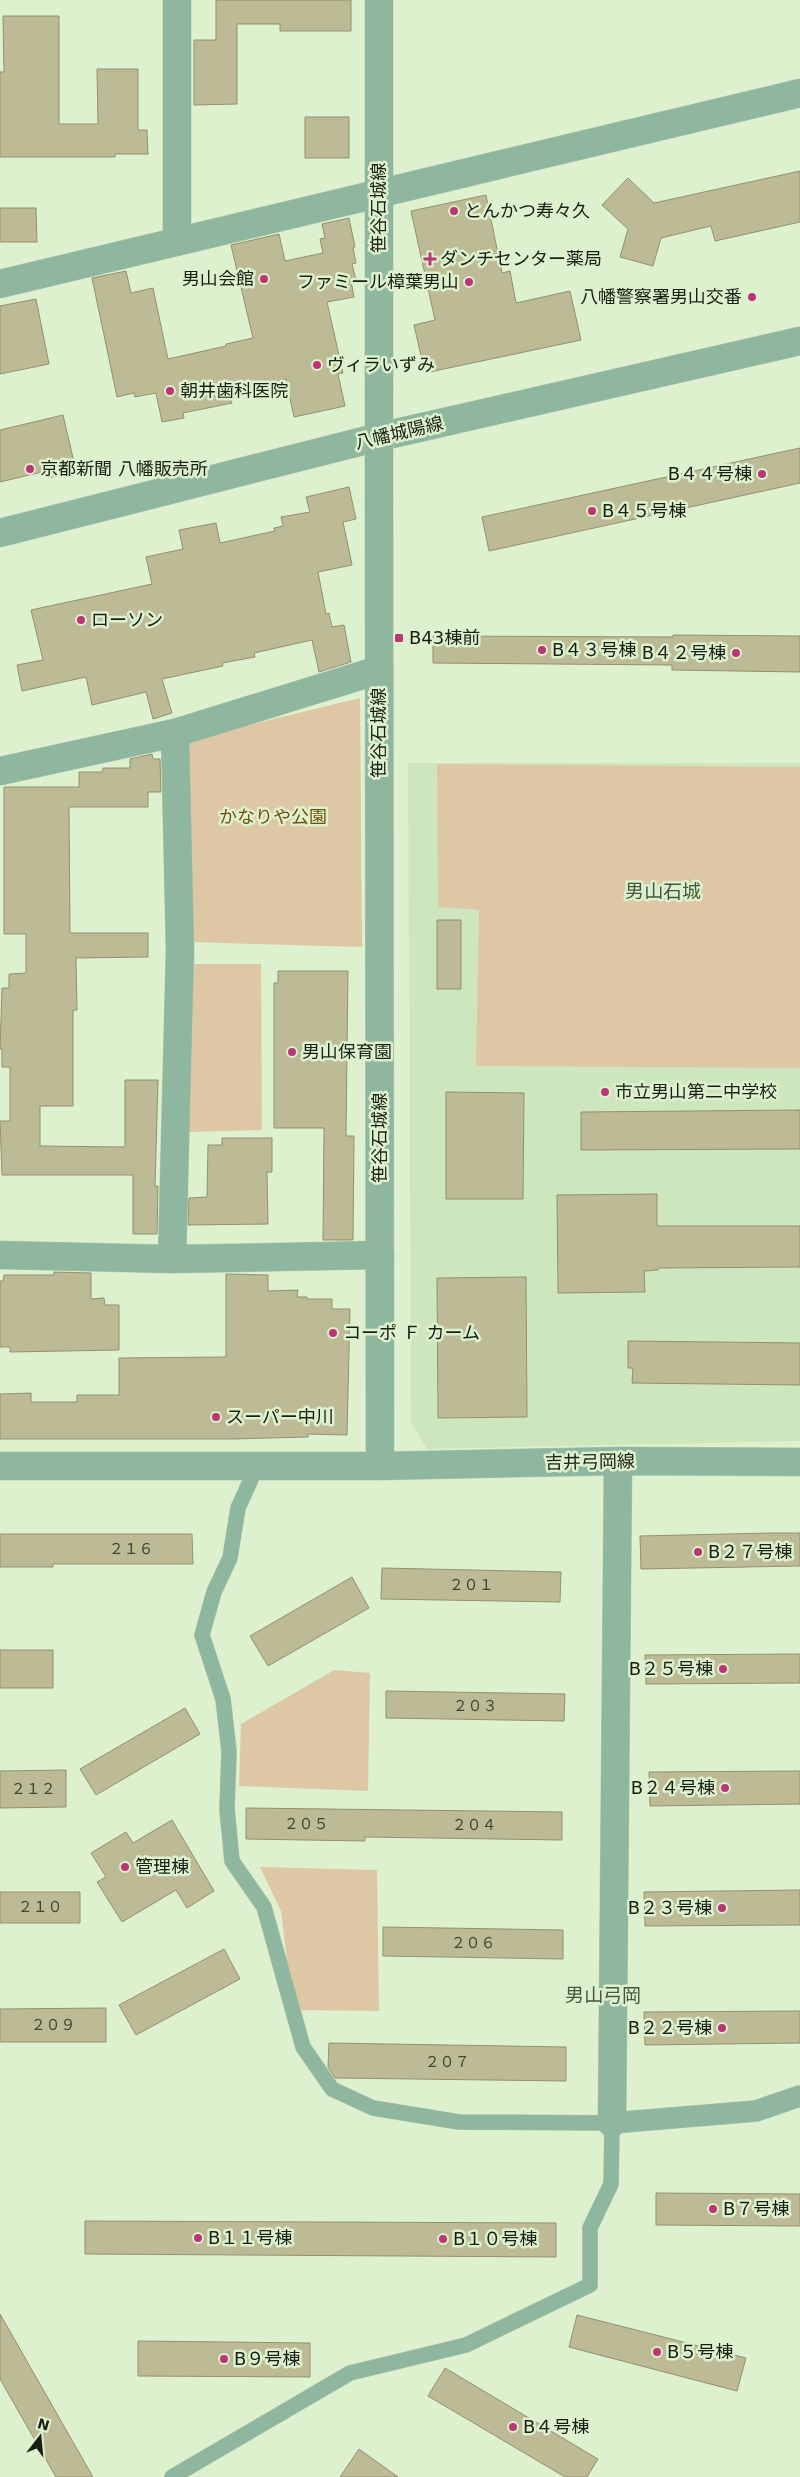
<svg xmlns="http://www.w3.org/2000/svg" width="800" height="2477" font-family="'DejaVu Sans','Noto Sans JP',sans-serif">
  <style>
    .built { fill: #cee6be }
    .green { fill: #dec7a4 }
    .building { fill: #bdbb96; stroke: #93916d }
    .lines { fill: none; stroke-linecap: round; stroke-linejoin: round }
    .service-casing { stroke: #bacbad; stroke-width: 16 }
    .pedestrian-casing { stroke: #bacbad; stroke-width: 22 }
    .minor-casing { stroke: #bacbad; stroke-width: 29 }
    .tertiary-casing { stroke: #bacbad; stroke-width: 29 }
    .service { stroke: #8fb7a0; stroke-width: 15 }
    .pedestrian { stroke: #8fb7a0; stroke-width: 21 }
    .minor { stroke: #8fb7a0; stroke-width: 28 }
    .tertiary { stroke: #8fb7a0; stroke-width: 28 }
    .tertiary-bridge-casing { stroke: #bacbad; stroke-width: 29; stroke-linecap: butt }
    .tertiary-bridge { stroke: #8fb7a0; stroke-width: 28 }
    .poi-dot { fill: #bb3577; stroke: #ddf1cf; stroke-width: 2 }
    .labels { text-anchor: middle; stroke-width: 5; stroke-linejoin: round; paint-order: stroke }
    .number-label { font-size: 15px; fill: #424734 }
    .street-label { font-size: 18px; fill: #192013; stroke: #ddf1cf }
    .poi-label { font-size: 18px; fill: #192013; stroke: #ddf1cf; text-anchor: start }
    .park-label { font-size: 18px; fill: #74500b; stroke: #ddf1cf }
    .neighbourhood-label { font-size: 19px; fill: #47573b; stroke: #ddf1cf }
  </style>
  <rect width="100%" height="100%" fill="#ddf1cf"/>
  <path class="built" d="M408,763h392v678l-373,8 -16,-27z"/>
  <path class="green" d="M360,698l2,249 -174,-5 -5,-201z
    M437,764l363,3v301l-324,-2 3,-156 -41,-3z
    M190,964h71l1,166 -73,2z
    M334,1670l36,3 -2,118 -129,-5 2,-62z
    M260,1867l117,3 2,141 -86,-1 -12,-99z"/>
  <path class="building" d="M216,0h135v31h-71v-7h-43v80l-43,1v-65h22z
    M3,16h56v108h39l-1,-55h41v61h9l1,24h-33v3h-115v-85h4z
    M305,117h44v41h-44z
    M800,171v51l-85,19 -4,-15 -50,12 -8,28 -33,-9 8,-28 -26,-24 26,-27 26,25z
    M486,195l16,78 8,-2 6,32 54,-12 11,49 -156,33 -11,-48 21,-5 -24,-109z
    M0,208h36l1,34h-37z
    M349,218l6,29 -2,1 3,15 -4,1 4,16 -5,1 3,16 -27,5 16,71 -5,1 7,32 -51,11 -8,-38 -39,9 1,7 -17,4 1,4 -49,10 1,5 -22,4 -6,-29 -21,4 -1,-4 -17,4 -25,-119 34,-7 5,22 22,-5 15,71 58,-13v-2l27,-6 -22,-93 48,-11 6,27 38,-8 -3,-14 5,-1 -3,-14z
    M36,299l13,65 -49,10v-68z
    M63,415l13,56 -28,7 -2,-7 -46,11v-52z
    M800,448v35l-311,68 -7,-34z
    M349,487l7,32 -13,3 9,43 -34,7 8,42 3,-1 3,14 12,-2 7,37 -32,10 -7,-32 -58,13 1,4 -33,6 1,3 -61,13 10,34 -19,6 -7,-27 -54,13 -6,-28 -64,14 -5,-26 26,-5 -12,-50 121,-26 -6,-27 37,-8 -4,-19 37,-7 4,20 55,-12 -1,-3 9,-2 -2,-9 29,-5 -4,-15z
    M673,635l127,1v36l-128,-2v-5l-239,-2v-27l240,1z
    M152,754l1,5h7l1,33h-13v15h-79l1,126h78v24l-72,1 1,52h-4v96h-33v40l85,1v-67h33l-3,106h3l-1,48h-24v-59h-131l-2,-54h10v-54h-8v-18h-2l2,-61h7v-14l17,-1v-39h-22v-147h75v-15h23l1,-4h27v-9z
    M437,920h24v69h-24z
    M278,971h70l-2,165h8l-1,104h-30l1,-112h-50v-145h4z
    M446,1092l78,1 -1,106h-77z
    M800,1110v39l-219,1v-38z
    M222,1138h50v34h-5l1,52 -80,1 1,-27 18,-1 1,-52h14z
    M657,1194v32h143v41l-142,1v2l-14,1 1,21 -87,1 -1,-98z
    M54,1272l37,1v26l13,-1 1,7h14v45l-109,2v-5h-10v-66h3l1,-6h50z
    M226,1274l42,1v16l30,-1 -1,7h10v2h25v10h18l-3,126 -39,-1v3l-75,2h-233v-45l31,-1v9h46v-7h42v-37l107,-1z
    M526,1277l1,140 -89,1 -1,-140z
    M628,1341l172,2v42l-168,-2 1,-15h-5z
    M770,1533h30v33l-159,3 -1,-33z
    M0,1534h192l1,30h-140v3h-53z
    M382,1568l179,4 -1,30 -179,-3z
    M352,1577l17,31 -101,58 -18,-30z
    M0,1650h53v38h-53z
    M800,1654v29l-154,1 -1,-29z
    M386,1691l179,3 -1,27 -178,-3z
    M185,1708l15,26 -104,61 -16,-26z
    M66,1770v37l-66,1v-37z
    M800,1771v33l-150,2 -1,-34z
    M246,1808l316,4v28l-197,-3v4l-119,-2z
    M172,1820l42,71 -27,17 -11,-18 -54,32 -25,-40 9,-5 -15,-24 35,-21 7,11z
    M800,1890v35l-155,1 -1,-34z
    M0,1892h80v31h-80z
    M383,1927l180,3v29l-180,-3z
    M224,1949l16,30 -104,56 -17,-30z
    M106,2008v34h-106v-33z
    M800,2011v32l-155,2 -1,-33z
    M329,2043l237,4v34l-231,-3 -7,-11z
    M656,2193l144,1v32l-144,-1z
    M85,2221l471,2v34l-471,-3z
    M0,2314l93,163h-37l-56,-98z
    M577,2315l169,43 -9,33 -168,-44z
    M138,2341l172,2v34l-172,-1z
    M445,2368l153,91 -11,18h-22l-137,-81z
    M359,2449l39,28h-58z"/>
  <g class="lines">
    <defs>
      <path id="service" d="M172,2477l178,-104 116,-28 124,-60v-57l21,-44 1,-61 -153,-1 -86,-14 -41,-19 -29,-42 -39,-140 -32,-46 -5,-52 2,-58 -6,-52 -21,-64 12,-43 16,-34 8,-50 19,-42"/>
      <path id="pedestrian" d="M612,2123l144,-12 44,-15"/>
      <path id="minor" d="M177,0v242
        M0,284l800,-191
        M0,771l175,-38 204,-63
        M0,1255l172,4 208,-4
        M172,1259l8,-310 -5,-216
        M612,2123l6,-662"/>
      <path id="tertiary" d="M379,0v390
        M379,505l1,961
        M0,533l379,-96 421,-96
        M0,1466h380l238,-5 182,1"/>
    </defs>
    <use href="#service" class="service-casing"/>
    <use href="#pedestrian" class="pedestrian-casing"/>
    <use href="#minor" class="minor-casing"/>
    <use href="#tertiary" class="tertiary-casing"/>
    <use href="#service" class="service"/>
    <use href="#pedestrian" class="pedestrian"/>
    <use href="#minor" class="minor"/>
    <use href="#tertiary" class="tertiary"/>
    <defs>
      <path id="tertiary-bridge" d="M379,505v-115"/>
    </defs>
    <use href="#tertiary-bridge" class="tertiary-bridge-casing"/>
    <use href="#tertiary-bridge" class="tertiary-bridge"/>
  </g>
  <g class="poi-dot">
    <circle cx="454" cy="211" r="5"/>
    <path d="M427.5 251.5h5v5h5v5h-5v5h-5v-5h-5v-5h5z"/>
    <circle cx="264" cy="279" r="5"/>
    <circle cx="469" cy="282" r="5"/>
    <circle cx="752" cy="297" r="5"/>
    <circle cx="317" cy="365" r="5"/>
    <circle cx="170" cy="391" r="5"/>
    <circle cx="30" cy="469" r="5"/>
    <circle cx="762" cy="474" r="5"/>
    <circle cx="592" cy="511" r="5"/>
    <circle cx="81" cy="620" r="5"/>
    <rect x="394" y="633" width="10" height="10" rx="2.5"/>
    <circle cx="542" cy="650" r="5"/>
    <circle cx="736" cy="653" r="5"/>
    <circle cx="292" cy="1052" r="5"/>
    <circle cx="605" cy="1092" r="5"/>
    <circle cx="333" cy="1333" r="5"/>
    <circle cx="216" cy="1417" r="5"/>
    <circle cx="698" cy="1552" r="5"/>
    <circle cx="723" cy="1669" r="5"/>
    <circle cx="725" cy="1788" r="5"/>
    <circle cx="125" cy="1867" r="5"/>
    <circle cx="722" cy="1908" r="5"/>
    <circle cx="722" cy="2028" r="5"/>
    <circle cx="713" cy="2209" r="5"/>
    <circle cx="198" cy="2238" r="5"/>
    <circle cx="443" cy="2239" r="5"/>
    <circle cx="657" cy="2352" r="5"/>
    <circle cx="224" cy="2359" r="5"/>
    <circle cx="513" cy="2427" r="5"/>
  </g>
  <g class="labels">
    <g class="number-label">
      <text x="131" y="1554">２１６</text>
      <text x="471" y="1590">２０１</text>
      <text x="475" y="1711">２０３</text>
      <text x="33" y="1794">２１２</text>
      <text x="306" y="1829">２０５</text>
      <text x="474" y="1830">２０４</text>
      <text x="40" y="1912">２１０</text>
      <text x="473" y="1948">２０６</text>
      <text x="53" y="2030">２０９</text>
      <text x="447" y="2067">２０７</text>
    </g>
    <g class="street-label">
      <text transform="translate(379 208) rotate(-90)" y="6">笹谷石城線</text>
      <text transform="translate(399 433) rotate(-13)" y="6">八幡城陽線</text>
      <text transform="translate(379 733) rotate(-90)" y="6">笹谷石城線</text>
      <text transform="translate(380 1138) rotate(-90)" y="6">笹谷石城線</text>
      <text transform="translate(590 1462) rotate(-1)" y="6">吉井弓岡線</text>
    </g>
    <g class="poi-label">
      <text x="464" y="217">とんかつ寿々久</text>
      <text x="440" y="265">ダンチセンター薬局</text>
      <text x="254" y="285" text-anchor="end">男山会館</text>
      <text x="459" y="288" text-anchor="end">ファミール樟葉男山</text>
      <text x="742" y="303" text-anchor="end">八幡警察署男山交番</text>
      <text x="327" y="371">ヴィラいずみ</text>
      <text x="180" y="397">朝井歯科医院</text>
      <text x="40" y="475">京都新聞 八幡販売所</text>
      <text x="752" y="480" text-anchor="end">B４４号棟</text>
      <text x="602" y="517">B４５号棟</text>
      <text x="91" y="626">ローソン</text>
      <text x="409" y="644">B43棟前</text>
      <text x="552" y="656">B４３号棟</text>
      <text x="726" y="659" text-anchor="end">B４２号棟</text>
      <text x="302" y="1058">男山保育園</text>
      <text x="615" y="1098">市立男山第二中学校</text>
      <text x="343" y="1339">コーポ Ｆ カーム</text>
      <text x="226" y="1423">スーパー中川</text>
      <text x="708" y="1558">B２７号棟</text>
      <text x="713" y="1675" text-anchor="end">B２５号棟</text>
      <text x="715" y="1794" text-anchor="end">B２４号棟</text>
      <text x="135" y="1873">管理棟</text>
      <text x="712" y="1914" text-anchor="end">B２３号棟</text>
      <text x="712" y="2034" text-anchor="end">B２２号棟</text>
      <text x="723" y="2215">B７号棟</text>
      <text x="208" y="2244">B１１号棟</text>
      <text x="453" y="2245">B１０号棟</text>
      <text x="667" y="2358">B５号棟</text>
      <text x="234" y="2365">B９号棟</text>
      <text x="523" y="2433">B４号棟</text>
    </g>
    <g class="park-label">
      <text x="273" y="823">かなりや公園</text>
    </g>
    <g class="neighbourhood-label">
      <text x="663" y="898">男山石城</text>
      <text x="603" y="2002">男山弓岡</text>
    </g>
  </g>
  <g transform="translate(40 2437) rotate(16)" stroke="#ddf1cf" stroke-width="4" paint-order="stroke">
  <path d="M0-4L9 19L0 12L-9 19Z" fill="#192013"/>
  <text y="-8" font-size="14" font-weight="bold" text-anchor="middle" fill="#192013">N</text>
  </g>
</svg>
